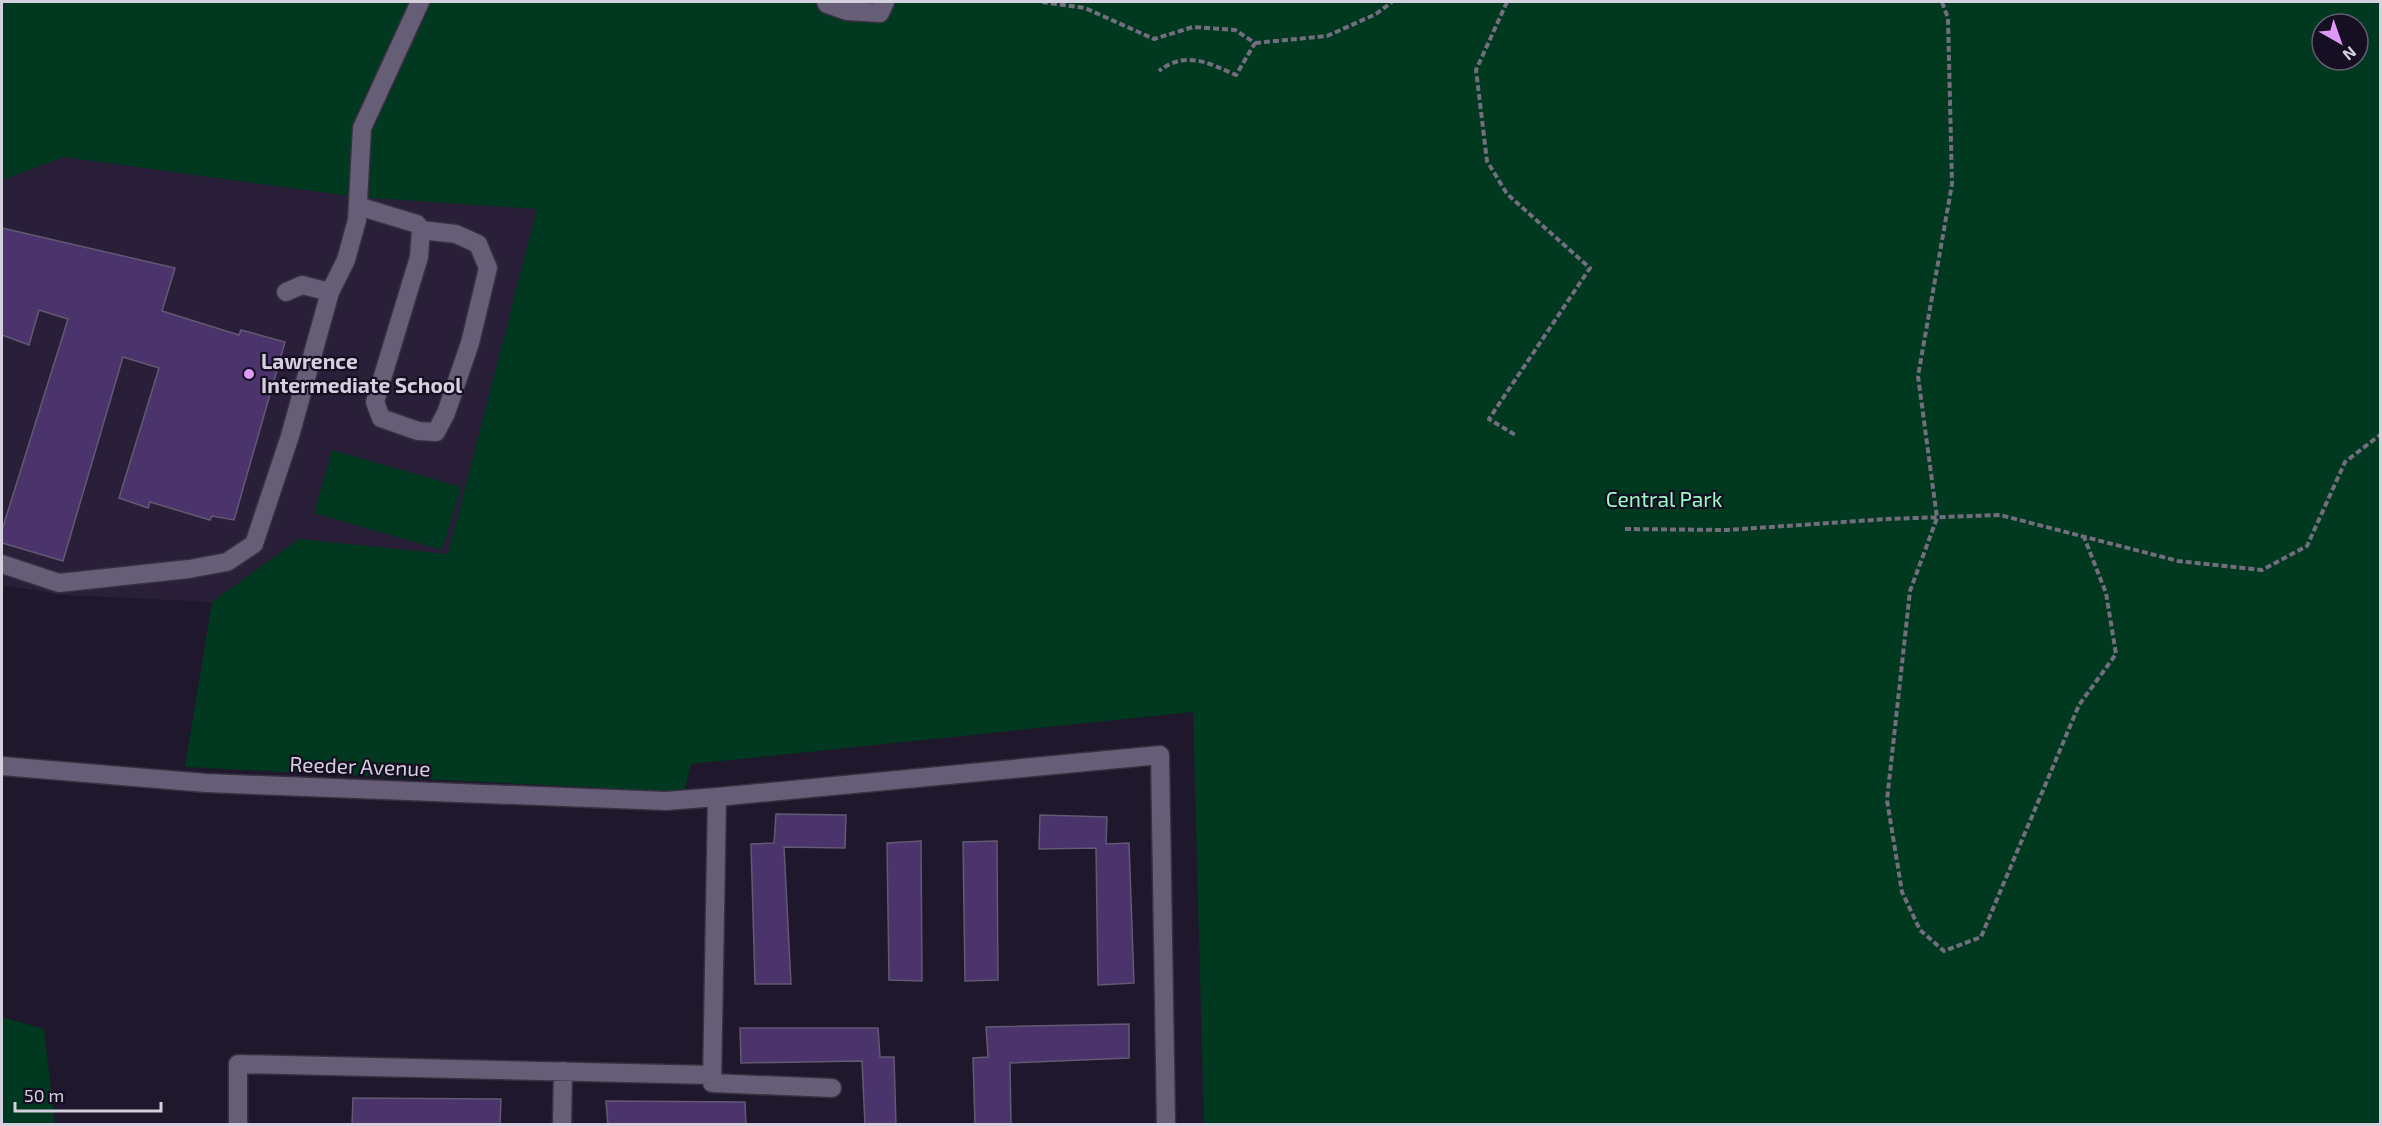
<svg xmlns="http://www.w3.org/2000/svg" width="2382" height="1126" font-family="'Exo 2',sans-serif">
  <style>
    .built { fill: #291f39 }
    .green { fill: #003820; fill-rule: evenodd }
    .building { fill: #4b346c; stroke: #625972; stroke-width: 1.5 }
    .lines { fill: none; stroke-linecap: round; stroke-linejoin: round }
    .minor-casing { stroke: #363040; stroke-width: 21 }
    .path { stroke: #736d7e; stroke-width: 4; stroke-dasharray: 6 3; stroke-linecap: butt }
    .minor { stroke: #665d76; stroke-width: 18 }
    .poi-dot { fill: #dd99f3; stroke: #160e22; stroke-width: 2 }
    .labels { text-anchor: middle; stroke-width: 4.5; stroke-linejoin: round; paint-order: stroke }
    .poi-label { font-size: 21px; font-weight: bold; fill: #d4d0de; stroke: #160e22; text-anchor: start }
    .park-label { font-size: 21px; fill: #97fdc5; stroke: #160e22 }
    .street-label { font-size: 21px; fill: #d4d0de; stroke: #160e22 }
  </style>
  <rect width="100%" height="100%" fill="#1f172c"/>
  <path class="built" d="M64,157l473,52 -86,349 -152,-19 -87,63 -149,-7 -61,-10v-405z"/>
  <path class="green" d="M2,2h2378v1122h-1176l-11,-412 -502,52 -7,28 -499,-25 27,-165 87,-63 149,15 89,-345 -180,-12 -293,-40 -62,23zM2322,24h36v36h-36z
    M332,450l129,37 -19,63 -128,-37z
    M2,1017l42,12 11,95h-53z"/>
  <path class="building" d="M2,228l173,40 -13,43 77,24 2,-5 44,12 -51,178 -22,-4 -2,4 -60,-18 -2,6 -29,-10 40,-130 -36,-11 -60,204 -61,-18v-13l66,-211 -29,-9 -10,35 -27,-10z
    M776,814l70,1 -1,33 -61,-1 7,137h-36l-4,-140 23,-1z
    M1040,815l67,2 -1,27 23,-1 5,140 -36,2 -2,-137 -57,1z
    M921,841l1,140 -33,-1 -2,-137z
    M997,841l1,139 -33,1 -2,-139z
    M1129,1024v34l-119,5 1,62h-36l-2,-67 15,-1 -2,-30z
    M740,1028h138l2,29h14l2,68h-31l-3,-64 -121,2z
    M353,1098l148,1 -1,26h-148z
    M606,1101l139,1 1,23h-138z"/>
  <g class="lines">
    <defs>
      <path id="minor" d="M826,2l1,2 20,7 33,2 5,-11
        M358,206l59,18 4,6 -2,27 -44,145 6,16 37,13 18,1 10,-19 24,-70 18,-75 -10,-24 -22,-10 -35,-4
        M286,292l16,-7 28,7 16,-32 11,-40 5,-92 58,-126
        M2,564l57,19 130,-14 38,-7 27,-18 36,-108 40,-144
        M2,766l204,17 460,18 51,-4
        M832,1088l-120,-5 5,-286 443,-42 6,369
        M238,1124v-60l474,11
        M562,1124l1,-53"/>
    </defs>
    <use href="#minor" class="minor-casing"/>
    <path class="path" d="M1042,2l43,6 69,31 39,-12 42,3 20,13 -19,32c-28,-12 -50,-25 -77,-4
      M1507,2l-31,68 11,91 20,33 83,74 -101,151 28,17
      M1942,2l6,16 4,166 -34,192 19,142 -27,73 -23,209 15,92 18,38 24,21 37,-14 98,-232 37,-51 -10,-61 -22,-56
      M1255,43l72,-7 49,-22 16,-12
      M1625,529l102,1 161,-11 112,-4 178,46 84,9 45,-24 38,-84 35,-27"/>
    <use href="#minor" class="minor"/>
  </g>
  <circle class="poi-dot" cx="249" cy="374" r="6"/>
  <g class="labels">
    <g class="poi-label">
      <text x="261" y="369">Lawrence<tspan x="261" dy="24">Intermediate School</tspan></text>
    </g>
    <g class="park-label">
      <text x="1664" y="507">Central Park</text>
    </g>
    <g class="street-label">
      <text transform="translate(360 767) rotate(2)" y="7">Reeder Avenue</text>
    </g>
  </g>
  <rect width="2382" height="1126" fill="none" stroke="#d4d0de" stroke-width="6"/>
  <g transform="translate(2340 42) rotate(140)"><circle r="28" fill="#160e22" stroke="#625c6d" stroke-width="1.5"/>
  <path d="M0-4.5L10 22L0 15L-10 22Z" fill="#dd99f3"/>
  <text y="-9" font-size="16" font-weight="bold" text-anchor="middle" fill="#d4d0de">N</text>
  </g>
  <path d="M15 1102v9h146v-9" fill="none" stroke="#d4d0de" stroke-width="3"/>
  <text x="24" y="1102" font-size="18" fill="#d4d0de" stroke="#160e22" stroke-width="4.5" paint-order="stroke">50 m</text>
</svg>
